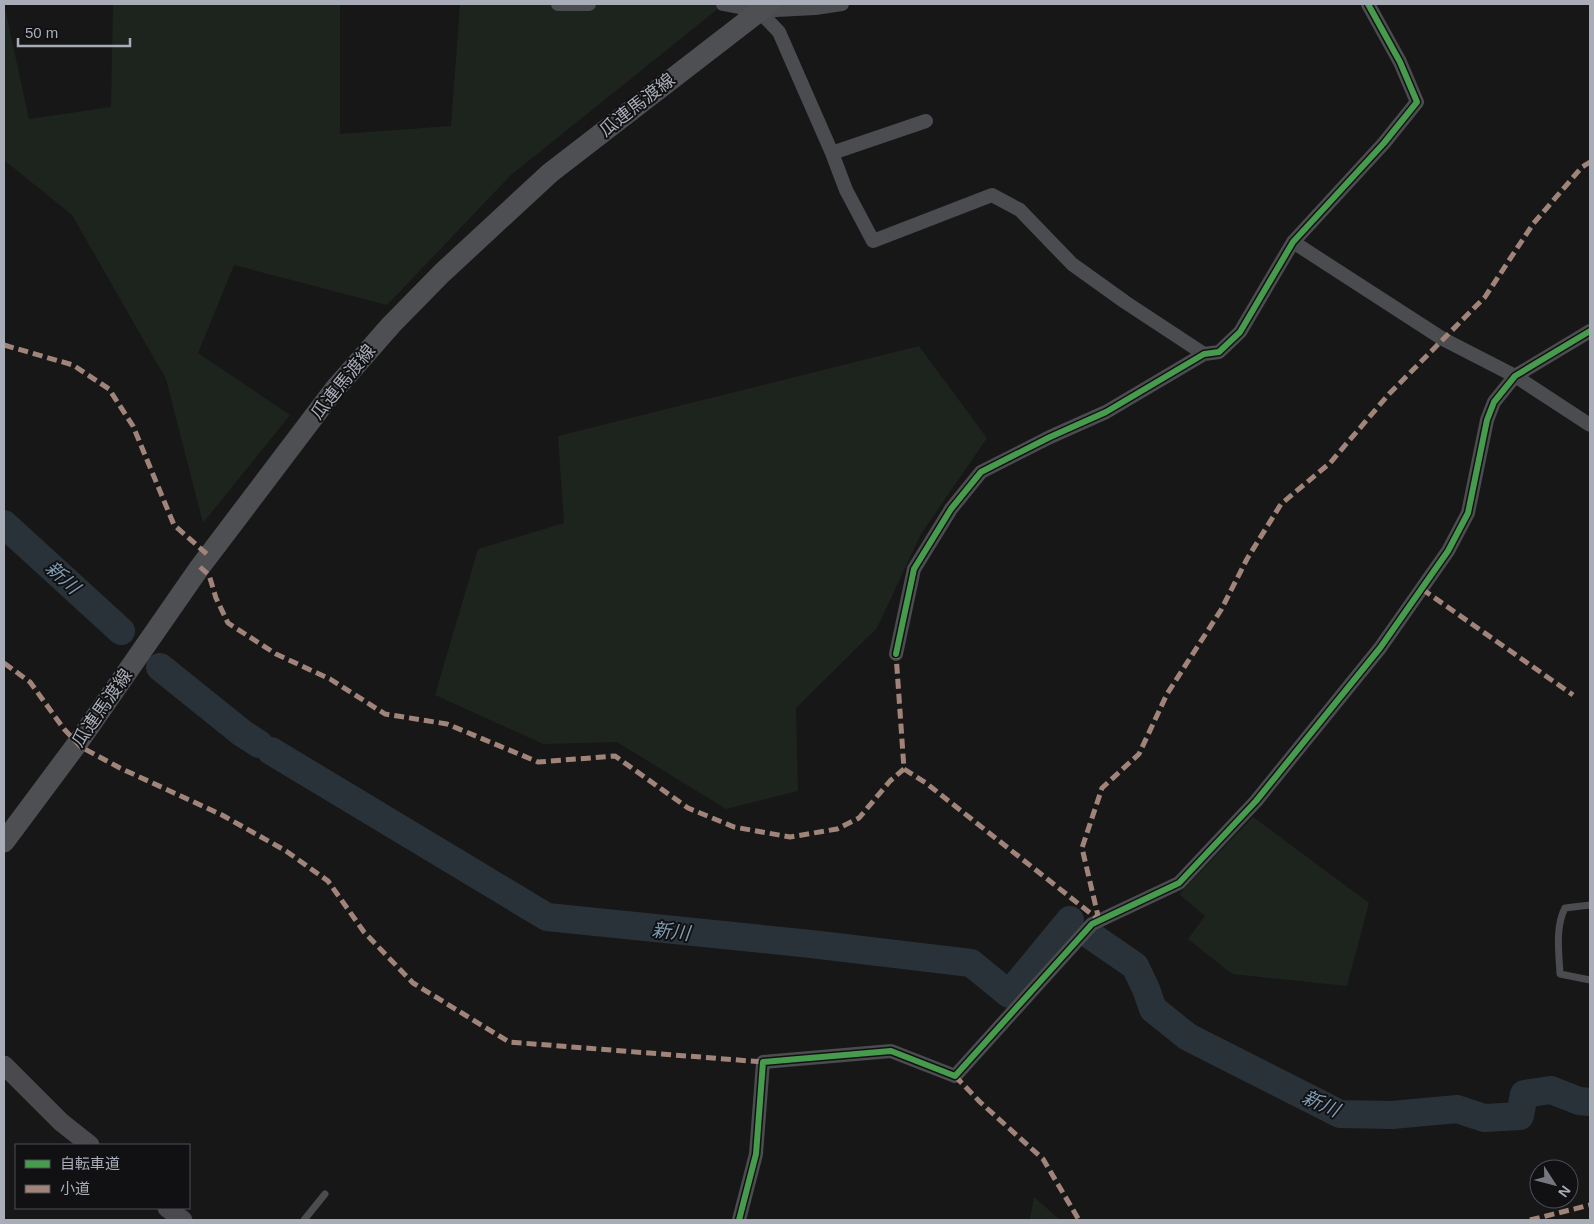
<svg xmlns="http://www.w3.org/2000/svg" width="1594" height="1224" font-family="Helvetica,'Noto Sans JP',sans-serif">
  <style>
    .green { fill: #1d241e }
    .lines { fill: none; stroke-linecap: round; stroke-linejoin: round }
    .river { stroke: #2a3239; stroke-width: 28 }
    .service { stroke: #4b4c50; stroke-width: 7 }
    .minor { stroke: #4b4c50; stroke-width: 14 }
    .secondary { stroke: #4a4a4e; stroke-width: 19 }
    .primary { stroke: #4d4f52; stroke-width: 21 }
    .quiet { stroke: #a18479; stroke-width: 5; stroke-dasharray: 10 5; stroke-linecap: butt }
    .cycleway-casing { stroke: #111113; stroke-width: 9 }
    .cycleway { stroke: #469c4c; stroke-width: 6 }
    .labels { text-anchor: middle; stroke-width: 4; stroke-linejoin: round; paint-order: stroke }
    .street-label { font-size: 18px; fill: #a8adb8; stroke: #111113 }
    .water-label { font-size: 19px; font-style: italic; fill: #7f9bb3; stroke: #111113 }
  </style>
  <rect width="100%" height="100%" fill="#171717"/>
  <path class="green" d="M4,4l25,115 82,-12 2,-103h227v130l111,-8 9,-122h264l-213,171 -124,130 -153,-40 -36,88 92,62 -87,108 -37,-144 -94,-164 -68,-55z
    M919,346l68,92 -66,96 -44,94 -81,80 2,83 -72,18 -109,-67 -74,2 -108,-49 43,-146 86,-26 -6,-87z
    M1253,817l116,86 -22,83 -115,-12 -44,-35 17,-23 -26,-22z
    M1034,1197l26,23h-30z"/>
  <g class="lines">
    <path class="river" d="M4,524l117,107
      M160,667l82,66 17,11
      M271,751l276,166 264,27 160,19 38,31 61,-74
      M1090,935l45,31 11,23 7,20 35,28 152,77 52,1 65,-6 27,9 36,-2 4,-22 27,-4 28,11 11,1"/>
    <path class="service" d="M1590,905l-25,3c-10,19 -6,45 -5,66l30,6
      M304,1220l21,-26"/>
    <path class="minor" d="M558,4h31
      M723,4l36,7 56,-3 27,-4
      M759,11l20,21 53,121 14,37 27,51 119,-46 28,15 52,54 53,38 79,52
      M832,153l94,-32
      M1293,242l150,97 72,37 75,49
      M896,654l18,-85 37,-60 30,-37 69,-35 56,-25 98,-58 15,-2 21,-20 53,-90 91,-99 33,-41 -17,-40 -32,-58
      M739,1220l17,-66 7,-92 128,-11 64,25 137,-152 87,-41 77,-82 124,-153 68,-97 20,-38 19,-93 7,-18 21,-26 75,-45"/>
    <path class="secondary" d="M4,1065l57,57 29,23
      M167,1208l16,12"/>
    <path class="primary" d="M4,842l73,-98 123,-177 134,-177 57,-65 51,-52 108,-100 219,-169"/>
    <path class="quiet" d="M4,345l69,20 36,24 24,37 41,99 35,31
      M200,567l9,8 7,23 12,25 48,31 54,25 55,35 62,10 91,38 77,-6 73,52 46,19 56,10 47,-8 22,-11 31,-37 14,-12 -8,-115
      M1422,589l151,106
      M4,663l26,19 34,47 17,18 39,21 102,47 64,36 42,30 36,51 49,51 96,59 254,20
      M904,769l22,14 173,137
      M1099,920l-17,-72 20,-60 37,-34 28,-60 54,-84 26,-51 34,-55 49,-41 59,-69 96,-97 48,-73 49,-57 8,-5
      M955,1076l25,26 63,57 36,61
      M1530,1220l60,-15"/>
    <defs>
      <path id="cycleway" d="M896,654l18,-85 37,-60 30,-37 69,-35 56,-25 98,-58 15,-2 21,-20 53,-90 91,-99 33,-41 -17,-40 -32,-58
        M739,1220l17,-66 7,-92 128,-11 64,25 137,-152 87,-41 77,-82 124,-153 68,-97 20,-38 19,-93 7,-18 21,-26 75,-45"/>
    </defs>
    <use href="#cycleway" class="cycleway-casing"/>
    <use href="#cycleway" class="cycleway"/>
  </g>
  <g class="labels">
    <g class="street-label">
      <text transform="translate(637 105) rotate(-38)" y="6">瓜連馬渡線</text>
      <text transform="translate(343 382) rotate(-51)" y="6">瓜連馬渡線</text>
      <text transform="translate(102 708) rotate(-55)" y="6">瓜連馬渡線</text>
    </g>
    <g class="water-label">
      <text transform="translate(63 577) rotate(42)" y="7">新川</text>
      <text transform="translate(671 931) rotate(6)" y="7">新川</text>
      <text transform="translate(1321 1103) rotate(24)" y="7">新川</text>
    </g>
  </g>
  <rect width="1594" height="1224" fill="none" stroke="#a8adb8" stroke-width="10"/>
  <rect x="15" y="1144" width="175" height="65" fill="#111113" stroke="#4d4f55"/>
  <rect x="25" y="1160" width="25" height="8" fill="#469c4c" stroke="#4d4f55"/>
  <text x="60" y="1169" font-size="15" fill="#a8adb8">自転車道</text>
  <rect x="25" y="1185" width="25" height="8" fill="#a18479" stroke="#4d4f55"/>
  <text x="60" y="1194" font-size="15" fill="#a8adb8">小道</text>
  <g transform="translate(1554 1184) rotate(126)"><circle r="24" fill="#111113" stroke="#4d4f55"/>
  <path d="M0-4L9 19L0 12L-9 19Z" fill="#757880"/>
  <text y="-8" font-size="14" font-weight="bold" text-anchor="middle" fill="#a8adb8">N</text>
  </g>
  <path d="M18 38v8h112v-8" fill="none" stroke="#a8adb8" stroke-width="2.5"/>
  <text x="25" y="38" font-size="15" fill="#a8adb8" stroke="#111113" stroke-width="4" paint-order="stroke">50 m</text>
</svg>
